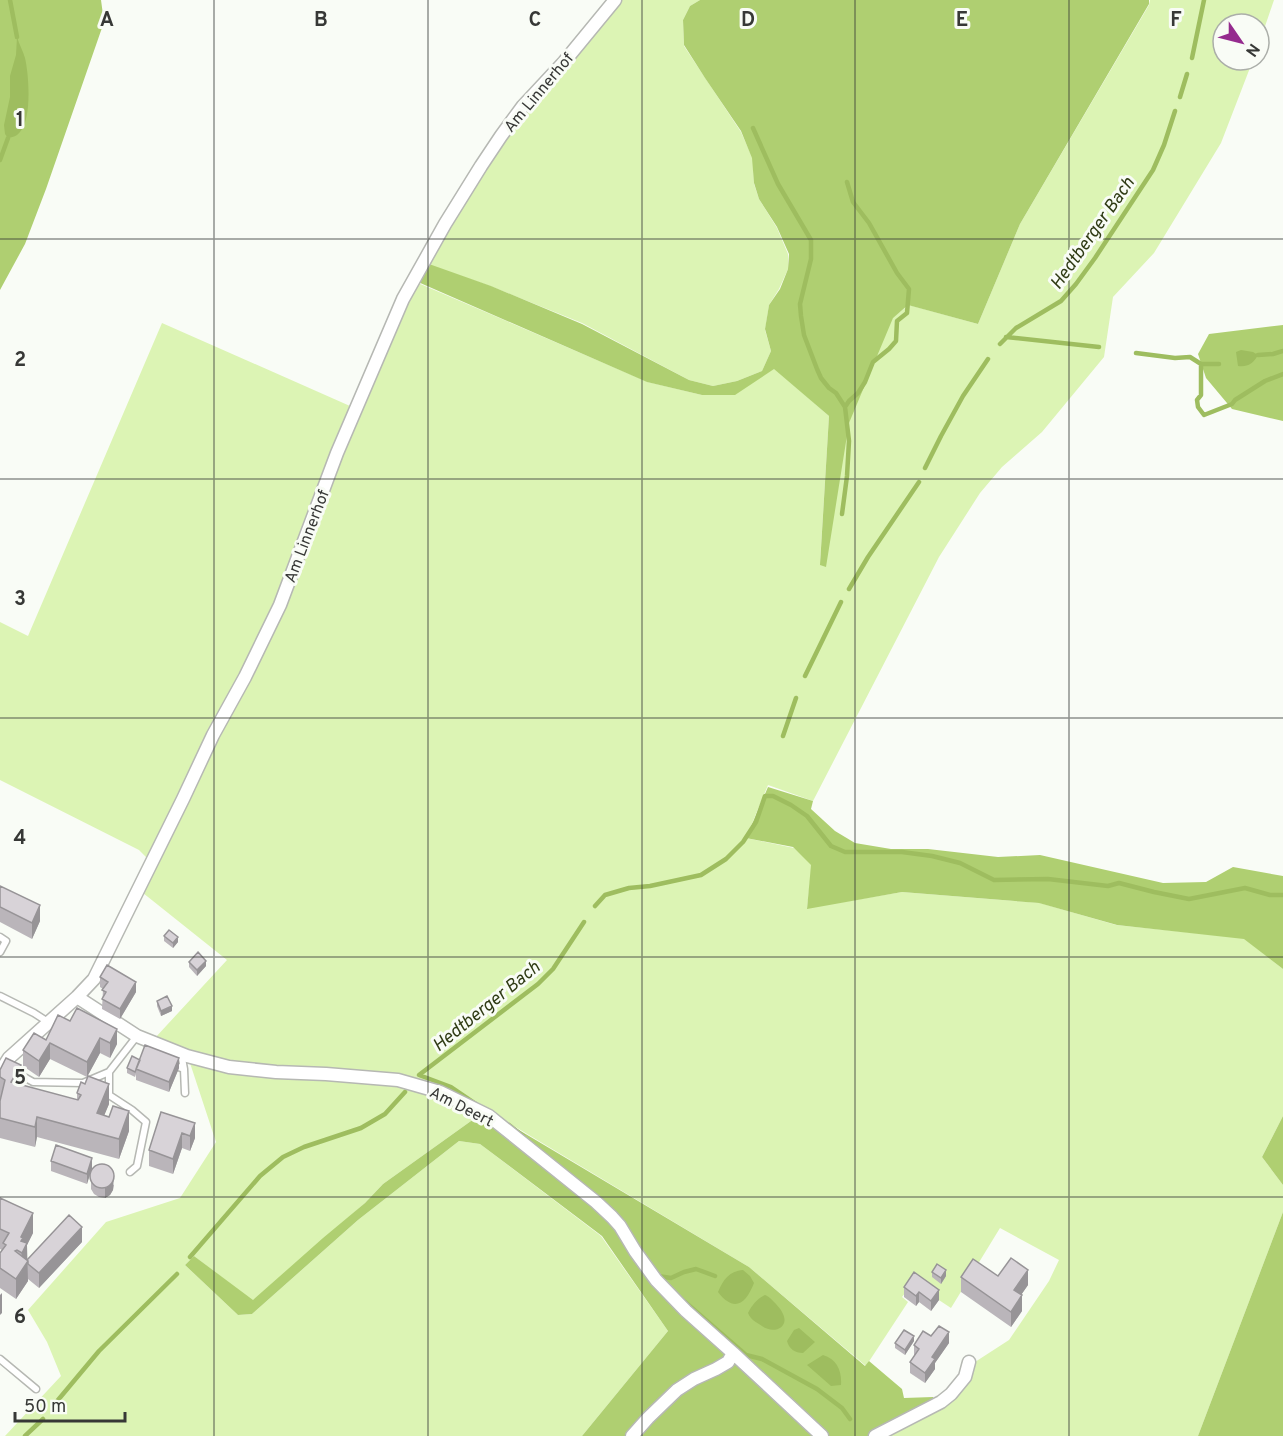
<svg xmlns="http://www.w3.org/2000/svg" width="1283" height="1436" font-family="Overpass,sans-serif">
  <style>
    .green { fill: #dcf4b4 }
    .forest { fill: #afcf71 }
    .water { fill: #9ebd5f }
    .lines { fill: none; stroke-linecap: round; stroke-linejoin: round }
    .stream { stroke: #9ebd5f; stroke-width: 4.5 }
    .service-casing { stroke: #b6b8b3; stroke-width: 9 }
    .minor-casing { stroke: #b6b8b3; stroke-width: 15 }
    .service { stroke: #fff; stroke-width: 6 }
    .minor { stroke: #fff; stroke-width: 12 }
    .wall { fill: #bab5ba }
    .shaded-wall { fill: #979497 }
    .building { fill: #d8d3d8; stroke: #979497; stroke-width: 1.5 }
    .grid { fill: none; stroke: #373836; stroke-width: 1.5; stroke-opacity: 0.55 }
    .labels { text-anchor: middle; stroke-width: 6; stroke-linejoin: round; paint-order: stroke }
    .street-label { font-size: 16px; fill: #373836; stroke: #f9fcf6 }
    .water-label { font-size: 18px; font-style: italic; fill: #303c15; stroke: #f9fcf6 }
    .grid-label { font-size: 20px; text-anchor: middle; font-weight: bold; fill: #373836; stroke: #f9fcf6; stroke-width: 6; stroke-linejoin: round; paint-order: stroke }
  </style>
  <rect width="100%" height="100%" fill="#f9fcf6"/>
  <path class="green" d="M621,0h79l-10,6 -7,14 1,26 57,86 12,27 1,25 5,15 18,29 11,26v15l-9,20 -10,16 -4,25 6,21 -9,20 -25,10 -24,5 -24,-6 -107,-57 -92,-37 -61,-21 33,-62 53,-76z
    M1150,0h124l-15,44v-20h-36v36h30l-32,83 -67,110 -41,44 -9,60 -62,75 -40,35 -22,26 -41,64 -126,244 -45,-16 -22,53 48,10 18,16 -5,44 95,-16 138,11 76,22 128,13 39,31v147l-21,41 21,28v27l-85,224h-314l57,-30 34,-44 34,-22 40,-59 10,-21 -59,-32 -49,80 -38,-25 -11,14 6,5 -42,64 -117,-99 -275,-165 -39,-16 -205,-20 -75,-28 72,-78 -84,-67 72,-154 32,-60 130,-313 41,-83 230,99 54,13 72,-27 55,48 -9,148 25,-151 48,-96 16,-12 69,19 42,-100 129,-219z
    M162,323l188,83 -76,198 -34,71 -35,62 -57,122 -9,-9 -139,-70v-158l28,14z
    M189,1060l183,21 63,11 43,24 -95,68 -18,19 -112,98 -59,-45 -9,9 53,50 14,-1 106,-94 101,-79 21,3 121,92 67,95 -86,105h-577l56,-60 -14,-34 -19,-32 78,-88 74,-24 36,-56z"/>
  <path class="forest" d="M0,0h101l3,22 -58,167 -21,55 -25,46z
    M700,0h449v4l-129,220 -42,100 -70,-19 -15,13 -44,105 -23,144 -6,-2 9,-149 -55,-47 -39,26h-33l-55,-13 -229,-100 11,-18 62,22 91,38 107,56 24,6 24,-5 25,-10 9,-20 -6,-22 4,-24 11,-16 8,-20 1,-15 -12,-27 -18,-28 -5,-16 -2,-25 -11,-27 -36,-53 -21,-33 -1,-25 7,-14z
    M1283,325v96l-51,-12 -26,-31 -8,-24 11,-20z
    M768,787l45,14 -2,8 24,22 20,12 36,6h37l70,8 42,-2 123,28 43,-1 27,-15 50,9v93l-39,-30 -127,-14 -78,-22 -137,-11 -95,17 4,-44 -18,-18 -47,-9z
    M478,1116l29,7 242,144 116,99 4,-5 33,28 2,9 29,-1 2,5 -64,34h-289l86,-105 -66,-95 -122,-92 -21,-3 -101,79 -106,94 -14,1 -53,-50 9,-9 59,44 70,-62 42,-35 18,-19z
    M1283,1116v69l-21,-28z
    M1283,1212v224h-85z"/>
  <path class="water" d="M17,37c2,7 6,14 8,21 4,17 7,61 -5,74 -3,4 -7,5 -12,6l-3,-4 -1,-9 6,-28v-21l6,-21z
    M1241,350l12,2 5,3c-5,9 -10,12 -20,11l-2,-14z
    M743,1270l7,6 4,7c-8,21 -20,30 -36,9 5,-12 11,-21 25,-22z
    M765,1295c5,2 7,5 11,9 2,3 5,5 6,8 9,15 -8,23 -20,14 -6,-4 -11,-6 -14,-13 4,-8 9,-14 17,-18z
    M799,1328l16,14 -12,11c-8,0 -14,-4 -16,-12l7,-11z
    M823,1355c14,4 19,16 18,30l-10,1 -24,-21z"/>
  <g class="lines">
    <path class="stream" d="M10,0l7,37
      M1192,58l12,-58
      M1180,97l7,-23
      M753,128l25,56 33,56v19l-11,45 1,12 3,19 13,34 4,9 8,10 7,5 9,14 4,34 -2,35 -5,38
      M0,160l8,-22
      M1006,337l93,10
      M1000,344l16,-16 45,-27 15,-17 19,-26 58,-88 11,-25 11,-34
      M1136,353l39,5 15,-1 11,7h18
      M1258,355l15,-1 10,-3
      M1201,364v31l-4,5 1,7 6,8 28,-11 3,-4 30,-19 18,-7
      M845,407l4,-6 9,-8 7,-11 8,-20 16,-13 7,-8 1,-20 10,-8 2,-24 -12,-16 -28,-50 -16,-21 -6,-20
      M925,468l16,-32 22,-40 25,-37
      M849,589l19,-32 51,-75
      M805,676l36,-74
      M783,736l13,-38
      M595,906l10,-11 24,-7 21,-2 51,-11 25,-16 17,-17 13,-20 9,-26h8l18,9 16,11 24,30 14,6h57l30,4 28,7 34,17 54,-1 60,7 11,-3 35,9 35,7 56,-11 25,7h13
      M476,1104l-25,-17 -32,-12 119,-91 15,-15 31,-47
      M509,1125l14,11
      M190,1257l70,-81 23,-19 21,-10 57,-19 24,-14 20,-22
      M658,1276l13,2 13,-6 12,-3 19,7
      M685,1302l61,53 16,4 55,30 25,19 8,11
      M58,1400l41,-49 78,-77
      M25,1436l18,-17"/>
    <defs>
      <path id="service" d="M0,937l6,4 -6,11
        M0,996l34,17 14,9
        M173,1065l11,4 -3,-16
        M184,1069l1,24
        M15,1072l18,10 50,1 26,-11
        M130,1172l7,-6 9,-44 -14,-12 -23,-15v-23l28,-36
        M0,1359l36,30"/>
      <path id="minor" d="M77,997l60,39 50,20 42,11 47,5 50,2 72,6 42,12 49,24 107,86 16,15 8,9 15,25 21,29 30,31 47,42 -5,9 -12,7 -22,10 -17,11 -29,28 -16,18
        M0,1072l9,-14 68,-61 17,-18 89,-180 30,-64 32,-58 35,-72 57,-152 66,-154 42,-75 36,-58 20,-30 22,-30 41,-44 51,-62
        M733,1353l89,83
        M875,1436l66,-34 10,-8 14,-17 4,-15"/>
    </defs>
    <use href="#service" class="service-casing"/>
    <use href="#minor" class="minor-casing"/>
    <use href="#service" class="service"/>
    <use href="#minor" class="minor"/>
  </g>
  <path class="wall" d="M0,886l40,35 -8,18 -32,-17z
    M164,936l14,6 -5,6 -9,-7z
    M189,962l17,4 -9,10 -8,-9z
    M100,977l36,15 -16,27 -18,-10 1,-20 -3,-2z
    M157,1001l15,10 -11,5 -4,-10z
    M70,1021l47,23 -7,14 -10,-5 -13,24 -37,-18 -11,18 -16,-11v-16l23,-10z
    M140,1060l39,8 -10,24 -33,-12v-6l-1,3 -8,-4v-5z
    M0,1070l21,15 56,15v-7l32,11 -5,11 25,16 -10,28 -82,-22 -2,10 -35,-9v-37l1,-3 -1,-1z
    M161,1112l34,26 -5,13 -8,-3 -9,26 -24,-8v-16z
    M92,1158l-5,26 -36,-13v-10z
    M91,1174l23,11 -1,5 -3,5 -5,3 -6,-1 -5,-3 -3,-5z
    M0,1198l33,35 -6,12v14l55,-17 -43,46 -11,-9v2l-12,18 -16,-11v-35l2,-3 -2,-1z
    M914,1272l25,28 -8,11 -12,-9 -3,4 -12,-9v-10z
    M932,1272l14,4 -5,8 -9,-7z
    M998,1276l30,9 -7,10 1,16 -11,16 -50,-35v-15z
    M931,1336l18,7 -14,20v6l-10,14 -15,-10v-11l5,-6 -1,-1v-10z
    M914,1341l-9,14 -10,-7v-5z"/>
  <path class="shaded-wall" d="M40,905v16l-8,18v-16z
    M178,937v5l-5,6v-5z
    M206,961v5l-9,10v-6z
    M136,982v10l-16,27v-10z
    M172,1006v5l-11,5v-5z
    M117,1029v15l-7,14v-15z
    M100,1038v15l-13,24v-15z
    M50,1043v16l-11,18v-16z
    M179,1058v10l-10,24v-10z
    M21,1065v21l-10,-4z
    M109,1084v20l-12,29v-20z
    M129,1111v20l-10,28v-20z
    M37,1117v20l-2,10v-20z
    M195,1123v15l-5,13v-15z
    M182,1133v15l-9,26v-15z
    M92,1158v11l-5,15v-10z
    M114,1175l-1,15 -3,5 -5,3v-10z
    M33,1213v20l-6,12 1,36 -12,18v-20l6,-8 -1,-34z
    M82,1227v15l-43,46v-15z
    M946,1270v6l-5,8v-6z
    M1028,1270v15l-14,20v-15z
    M939,1290v10l-8,11v-10z
    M919,1292v10l-3,4v-10z
    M2,1293v20l-2,2v-20z
    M1022,1295v16l-11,16v-15z
    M949,1332v11l-14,20v6l-10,14v-10l7,-16z
    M914,1336v5l-9,14v-5z"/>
  <path class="building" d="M0,886l40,19 -8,18 -32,-16z
    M169,930l9,7 -5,6 -9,-7z
    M198,952l8,9 -9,9 -8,-8z
    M107,965l29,17 -16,27 -18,-10 4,-7 -4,-2 6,-8 -8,-5z
    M167,996l5,10 -11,5 -4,-10z
    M77,1008l40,21 -7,14 -10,-5 -13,24 -37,-19 -11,18 -16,-11 11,-17 12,7 12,-25 12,6z
    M145,1045l34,13 -10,24 -33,-13z
    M132,1056l8,4 -5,12 -8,-4z
    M6,1058l15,7 -10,17 67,18 3,-5 -4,-2 4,-11 4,2 3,-8 21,8 -12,29 12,4 4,-11 16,5 -10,28 -82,-22 -2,10 -35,-9v-17l5,-21 -5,-3v-7z
    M161,1112l34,11 -5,13 -8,-3 -9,26 -24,-9z
    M56,1145l36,13 -5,16 -36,-13z
    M90 1176a12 12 0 1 1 24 0a12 12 0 1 1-24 0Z
    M0,1198l33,15 -12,24 2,1 -2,3 6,2 -5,10 -5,-3 -2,1 13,10 -12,18 -16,-11v-15l6,-8 -3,-2 6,-10 -9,-4z
    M69,1215l13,12 -43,46 -11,-9v-3l-1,-1z
    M1011,1258l17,12 -14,20 8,5 -11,17 -50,-35 12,-18 25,17z
    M937,1264l9,6 -5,8 -9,-6z
    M914,1272l25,18 -8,11 -12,-9 -3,4 -12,-9z
    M939,1326l10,6 -17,25 3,2 -10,14 -15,-11 9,-13 -5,-4 9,-14 8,5z
    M904,1330l10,6 -9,14 -10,-7z"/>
  <path class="grid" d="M214,0v1436M428,0v1436M642,0v1436M855,0v1436M1069,0v1436M0,239h1283M0,479h1283M0,718h1283M0,957h1283M0,1197h1283"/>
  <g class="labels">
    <g class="street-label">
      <text transform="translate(538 92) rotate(-50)" y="6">Am Linnerhof</text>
      <text transform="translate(306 536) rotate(-69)" y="6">Am Linnerhof</text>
      <text transform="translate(462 1106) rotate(27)" y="6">Am Deert</text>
    </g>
    <g class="water-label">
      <text transform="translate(1092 233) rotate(-55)" y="6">Hedtberger Bach</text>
      <text transform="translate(486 1006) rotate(-39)" y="6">Hedtberger Bach</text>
    </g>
  </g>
  <g class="grid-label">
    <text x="107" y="26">A</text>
    <text x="321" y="26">B</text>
    <text x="535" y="26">C</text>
    <text x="748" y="26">D</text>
    <text x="962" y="26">E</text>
    <text x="1176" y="26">F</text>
    <text x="20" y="126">1</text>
    <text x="20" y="366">2</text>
    <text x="20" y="605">3</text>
    <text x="20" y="844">4</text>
    <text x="20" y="1084">5</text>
    <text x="20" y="1323">6</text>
  </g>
  <g transform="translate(1241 42) rotate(125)"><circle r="28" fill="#f9fcf6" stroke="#abaea9" stroke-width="1.5"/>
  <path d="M0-4.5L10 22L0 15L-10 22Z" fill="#952b8e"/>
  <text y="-9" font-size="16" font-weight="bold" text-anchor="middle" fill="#373836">N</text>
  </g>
  <path d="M15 1412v9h110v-9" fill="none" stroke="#373836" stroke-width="3"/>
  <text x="24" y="1412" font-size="18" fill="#373836" stroke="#f9fcf6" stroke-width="4.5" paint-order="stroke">50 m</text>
</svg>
